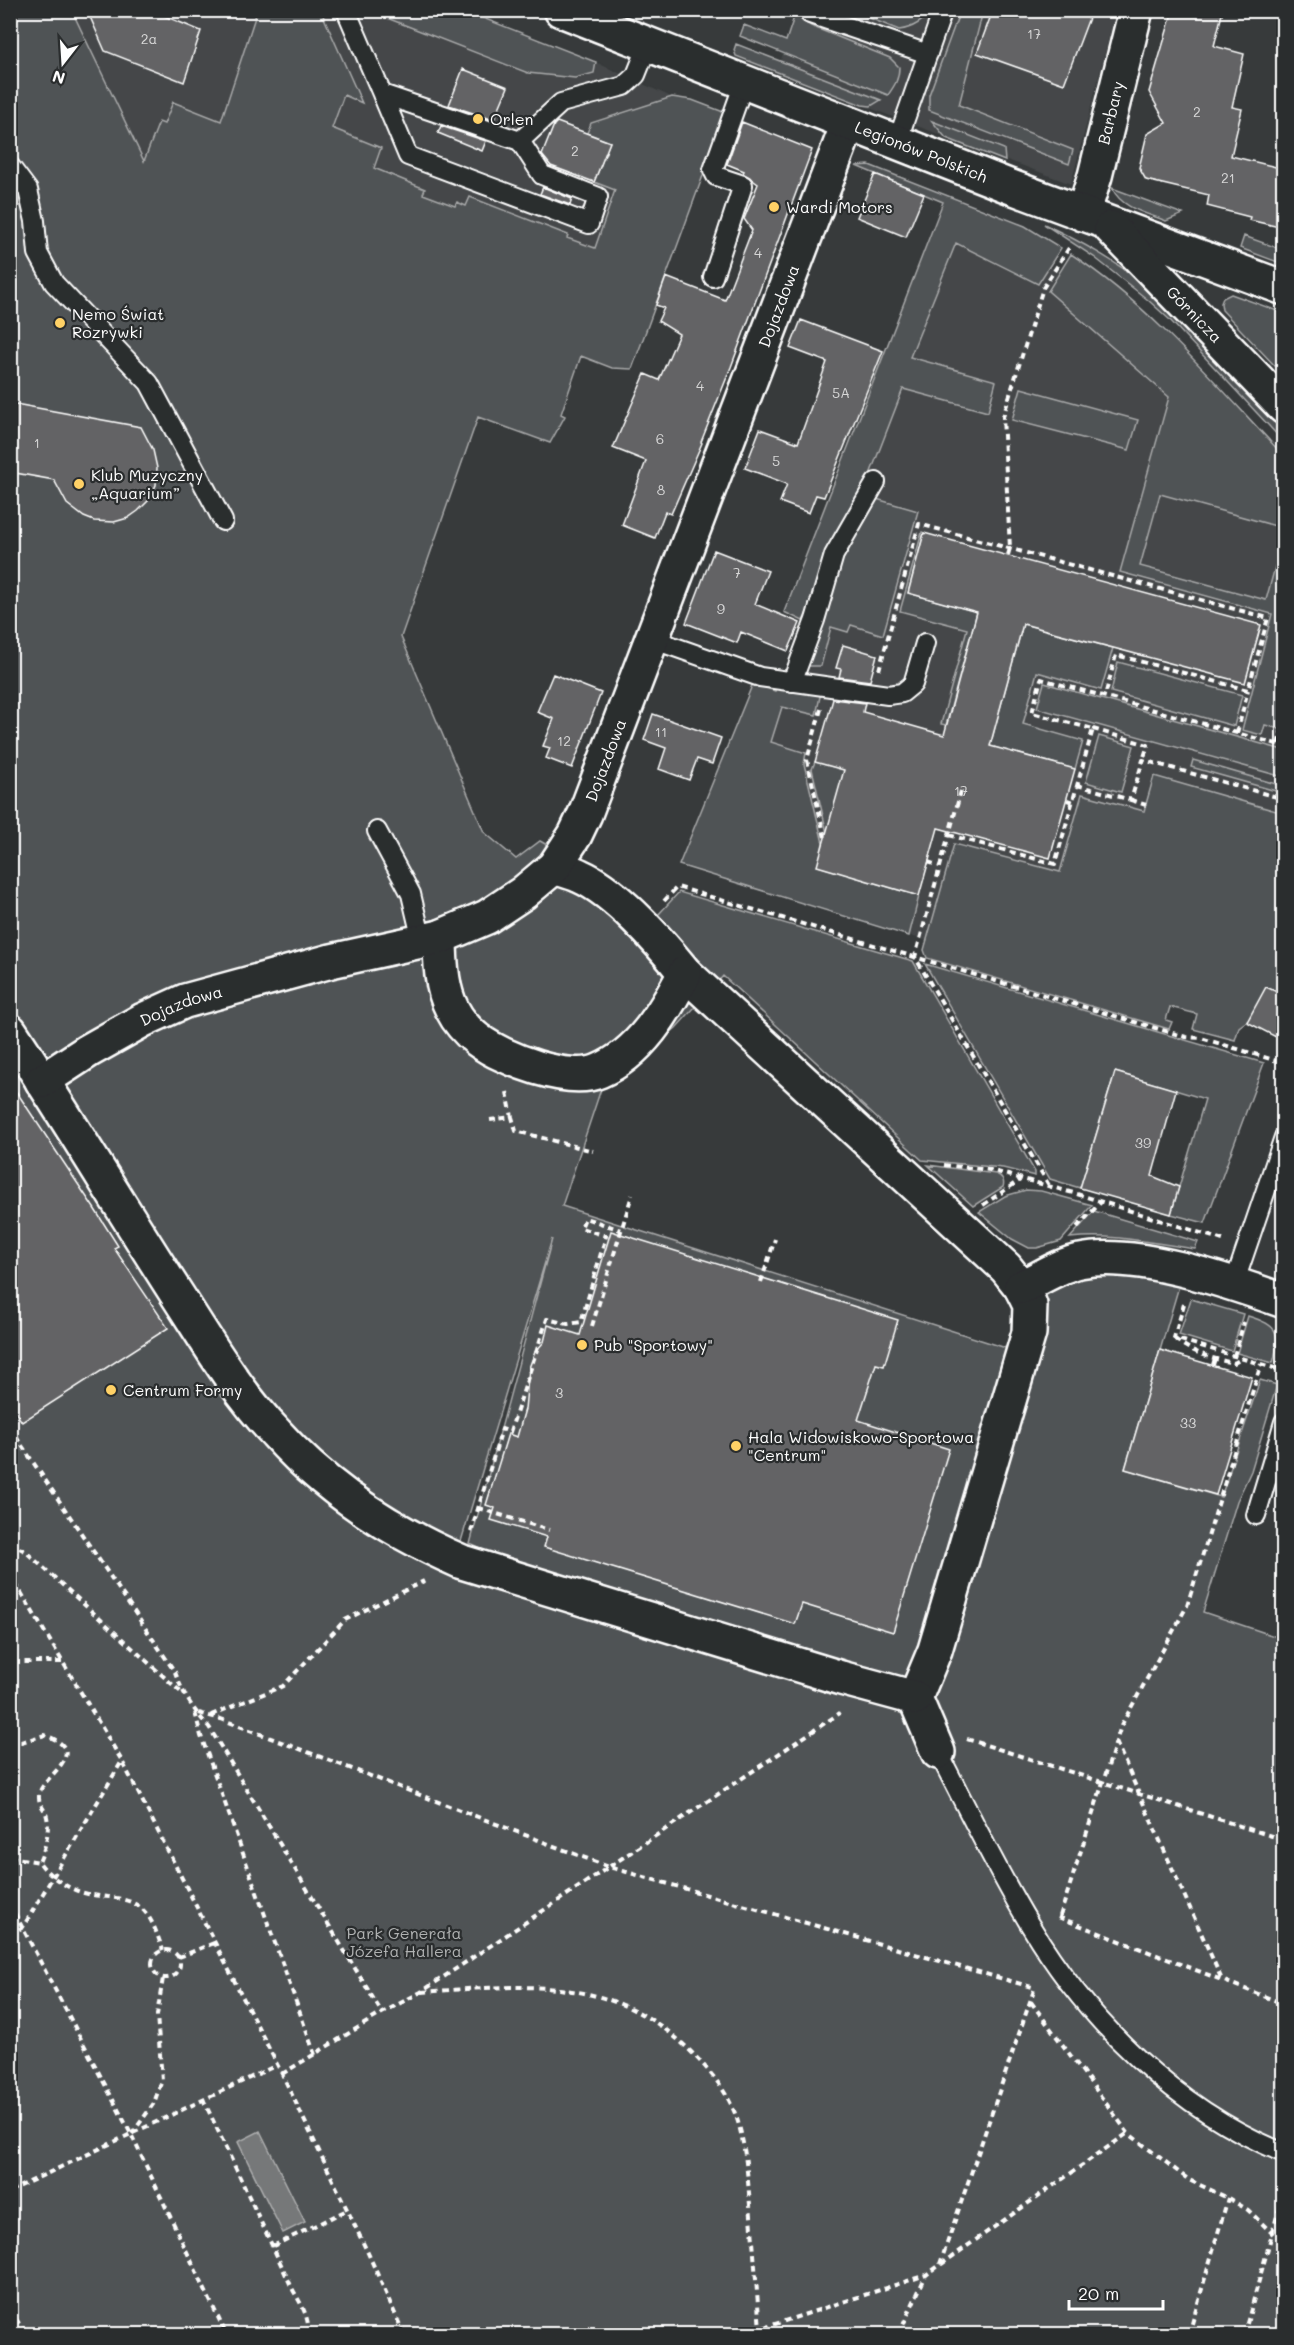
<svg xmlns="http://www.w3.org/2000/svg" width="1294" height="2345" font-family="Mali,sans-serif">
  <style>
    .built { fill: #444748 }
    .green { fill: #505354; stroke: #a8a9aa; stroke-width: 1.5; fill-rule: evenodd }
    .water { fill: #767879; stroke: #adaeaf; stroke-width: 1.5 }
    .building { fill: #636465; stroke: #fff; stroke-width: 1.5 }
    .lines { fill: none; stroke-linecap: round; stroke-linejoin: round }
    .lane-casing { stroke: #fff; stroke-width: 22 }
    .street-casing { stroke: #fff; stroke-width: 38 }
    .secondary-casing { stroke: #fff; stroke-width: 38 }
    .path { stroke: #fff; stroke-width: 4; stroke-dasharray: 6 4.5; stroke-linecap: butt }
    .lane { stroke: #2a2d2e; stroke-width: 18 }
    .street { stroke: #2a2d2e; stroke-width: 33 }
    .secondary { stroke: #2a2d2e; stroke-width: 33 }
    .poi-dot { fill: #ffd166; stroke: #2a2d2e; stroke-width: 2 }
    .labels { text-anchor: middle; stroke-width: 4.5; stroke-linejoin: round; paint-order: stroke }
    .number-label { font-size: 14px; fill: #d8d8d8 }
    .street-label { font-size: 16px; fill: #fff; stroke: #2a2d2e }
    .poi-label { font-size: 16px; fill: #fff; stroke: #2a2d2e; text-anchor: start }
    .park-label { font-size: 16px; fill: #b0b2b2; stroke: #2a2d2e }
  </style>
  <rect width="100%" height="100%" fill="#373a3b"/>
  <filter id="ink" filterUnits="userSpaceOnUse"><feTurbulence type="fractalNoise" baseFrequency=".0167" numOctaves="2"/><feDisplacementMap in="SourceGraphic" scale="12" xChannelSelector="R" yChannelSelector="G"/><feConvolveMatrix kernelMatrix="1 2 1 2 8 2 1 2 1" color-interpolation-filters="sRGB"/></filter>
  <g filter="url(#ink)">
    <path class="built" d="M72,11h388l133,50 78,36 21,3 16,61 -46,128 -116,-49 -123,-46 -213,-51 -51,-21 -15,40z
      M796,11h320l-45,173 -294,-111z
      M938,215l79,31 67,42 199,199v506l-18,-7 -338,-45 -248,-76 74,-182 22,8 5,-11 23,-59 -19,-9 112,-281z"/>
    <path class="green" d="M11,11h61l72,150 15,-39 5,2 9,-22 48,19 36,-110h64l41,92 -18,-8 -12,33 49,20 -7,20 51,21 -2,5 32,12 2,-4 9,4 4,-9 98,38 -1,3 28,10 20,-58 -21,-8 16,-40 -23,-9 4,-10 81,-26 20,3 34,13 -94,256 -20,-1 -31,-12 -20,58 4,2 -15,27 -72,-26 -77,220 83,195 32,27 24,-18 39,22 79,52 21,-23 234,69 122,211v4l-32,-8 -81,-8 -199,-184 -47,52 -39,33 -33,19 -42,126 444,142 13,-44 24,-45 136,27 -54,183 96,28 39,-117 17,5 -26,86 -14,30 -34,111 80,27v695h-1272zM552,1239l-82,305 56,25 -67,-21z
      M374,11h91l128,50 3,1 -2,11 -19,5 -47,-5 -141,-55z
      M796,11l5,8 10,7 79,32 9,9c0,12 -4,18 -11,28l-148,-59 4,-11 42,16z
      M852,11h78c-7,11 -17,17 -31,19z
      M960,11h23l-24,94 114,45 -4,14 -140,-54v-15z
      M736,44l145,56 -10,6 -9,-1 -126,-49 -2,-6z
      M932,121l72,28 1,12 -59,-23z
      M869,165l156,61 36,22 -23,36 -82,-41 -46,114 86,24 -8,31 -85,-23 -37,96 -63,136 -19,-9 159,-410 -87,-36z
      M1112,188l71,26 -17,7c-20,-8 -44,-12 -54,-33z
      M1044,224c35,17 71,36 102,62 49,43 93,94 137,142v13l-113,-121 -22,-20 -54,-43z
      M1244,236l39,14v14l-43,-16z
      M1071,254c82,54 145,130 212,201v73l-123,-34 -20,72 126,34 17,-62v192l-18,-5 -3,10 -20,-5 30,-116 -152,-42 49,-175 -121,-106z
      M1231,294l52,19v61l-4,-4 1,-2 -2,-3 -3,1 -53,-56 -1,-7 2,-5z
      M1021,388l117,32 -9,30 -117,-30z
      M873,498l45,13 -35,124 -32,-10 -3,7 -17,-5 -10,39h-17l31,-96z
      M922,532l2,1 -16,60 69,19 -31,113 -5,-1 26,-95 -67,-18z
      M1023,624l90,24 -12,42 -64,-18 -14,52 60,17 -8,28 -85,-23z
      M1118,662l124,33 -8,31 -123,-34z
      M753,683l22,8 1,-2 45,3 -5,23 -34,-8 -11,35 35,11 -2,11 19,79 -5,23 101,30 -10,40 -230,-71z
      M1044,683l239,67v27l-246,-69z
      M1099,736l35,10 -13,46 -35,-10z
      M1193,760l90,26v7l-92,-26z
      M815,762l113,31 -101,40 -15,-64z
      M1154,776l129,37v182l-44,32 -4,13 -42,-11 4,-15 -27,-7 -4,13 6,2 -3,7 -242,-71 -3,-8 30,-106 106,28 22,-78 62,17z
      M925,964l339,99 -59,160 -34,-9 34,-115 -90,-27 -35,116 -30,-9z
      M928,1165l68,9c6,2 9,7 7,13l-30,19z
      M1026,1190l15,1 51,14 -31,36 -24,7h-8l-17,-9 -33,-27 26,-16z
      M1094,1211l104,31 -3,7c-42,-6 -83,-16 -125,-11z
      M1191,1299l52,15 -11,37 -53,-16z
      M1248,1316c31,9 33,17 25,47l-36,-10z"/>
    <path class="water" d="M260,2131l45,91 -22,11 -45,-91z"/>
    <path class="building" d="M87,10h63l51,21 -17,51 -79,-31z
      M993,10h99l-28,74 -87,-31z
      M1173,10h50l-9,36 30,8 -12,53 10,2 -11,47 53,13v59l-35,-8 1,-3 -43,-11 2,-11 -63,-15 -7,-12 8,-34 19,-11 -17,-31z
      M463,69l45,18 -14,33 -45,-15z
      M557,122l53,20 -16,40 -43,-16 -9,-11 12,-30z
      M742,122l70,28 -81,217 -30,75 1,1 -31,71 -6,-2 -10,26 -33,-13 24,-64 -33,-13 32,-74 14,6 20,-46 -21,-13 6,-13 -8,-3 10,-28 59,23 27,-70 -8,-11 14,-35 -15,-11 1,-2 -17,-7z
      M441,126l45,15 -4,10 -44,-18z
      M875,174l49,20 -18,43 -49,-20z
      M543,187l29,12 -2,6 -30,-11z
      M801,320l82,31 -59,146 -8,-2 -7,18 -29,-11 7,-18 -42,-16 15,-39 38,14 29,-81 -37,-14z
      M10,403l131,24 12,23 4,18 -1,17 -8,16 -10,10 -10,7 -14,4 -20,-1 -10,-4 -17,-13 -13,-24 -44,-8z
      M924,533l337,92 -16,58 -222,-59 -33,122 85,23 -25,89 -112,-30 -19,68 -102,-30 27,-96 -29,-8 18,-63 32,4 -2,9 81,23 33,-123 -69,-19z
      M714,550l54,21 -13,33 45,19 -12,28 -47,-19 -4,11 -51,-20z
      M843,645l34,10 -7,26 -31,-4 2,-8 -5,-1z
      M553,674l48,19 -29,75 -26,-10 4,-10 -7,-2 11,-27 -17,-7z
      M653,714l68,24 -9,26 -15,-5 -8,21 -30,-11 7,-21 -22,-8z
      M1266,987l18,8v27l-8,15 -29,-15z
      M1115,1072l61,18 -24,86 27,11 -8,27 -91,-26z
      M10,1082l84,126 24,38 -4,2 54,80 -146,94 -12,-18z
      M611,1231l287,89 -14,46 -8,-2 -18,56 91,29 -56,183 -91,-28 -7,20 -251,-77 3,-10 -56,-17 4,-12 -9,-3 22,-71 9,3 8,-28 4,-41 6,-16 9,-10 4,-17 32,10z
      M1160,1350l92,27 -36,118 -91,-26z"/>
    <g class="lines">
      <defs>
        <path id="lane" d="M346,10l36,84 138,47 41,-38 63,-17 12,-11 12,-30
          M812,10l-2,4 118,40
          M382,94l26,62 181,68 9,-27 -56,-22 -22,-34
          M897,142l46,-132
          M10,166l18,24 7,31 3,32 16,30 95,100 74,138
          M713,277l30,-92 -27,-9 -3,-6 31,-87
          M652,639l108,38 128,18 14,-2 11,-9 12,-41
          M792,682l23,-62 19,-65 42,-73
          M377,831l34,63 11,47
          M1234,1284l50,-147
          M1256,1515l28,-93
          M938,1752c30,58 58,117 92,173 58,97 147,185 254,228"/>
        <g id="street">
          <path id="s1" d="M1083,214l12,-38 41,-166"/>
          <path d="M554,867c8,3 18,5 26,9 36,16 80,66 105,97l321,295 15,19 9,18 -1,28 -94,317 -20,48 23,54"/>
          <path d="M440,937c0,23 1,51 12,72 6,12 16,23 26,31 25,19 91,44 121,31 42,-18 66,-60 86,-98"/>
          <path d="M10,1031c57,86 110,175 166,262 31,48 60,98 100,140 50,56 117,99 186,129l379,116 74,20"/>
          <path id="s2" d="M42,1081l46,-30 55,-31 42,-19 146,-40 109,-24 47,-20 36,-24 31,-26 21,-32 10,-21 263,-690"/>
          <path d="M1021,1287c18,-8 41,-23 59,-26 55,-12 150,21 204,40"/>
        </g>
        <g id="secondary">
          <path id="s3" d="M561,10l445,175 278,103"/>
          <path id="s4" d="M1111,228l173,179"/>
        </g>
      </defs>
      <use href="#lane" class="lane-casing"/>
      <use href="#street" class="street-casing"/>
      <use href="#secondary" class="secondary-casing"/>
      <path class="path" d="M1008,555l2,-7 -7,-131 40,-129 26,-40
        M879,670l40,-146 349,94 -20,72 -132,-35 -11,41
        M821,709l-14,51 18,78
        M1093,729l55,16 -5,15
        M1237,733l11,-43
        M1278,744l4,-15
        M1077,785l54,15 12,-40 141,39
        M961,791l-46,166 135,230
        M1067,800l6,2
        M1131,800l15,5
        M949,835l106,29 38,-135 -61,-16 9,-34 243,67
        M928,862l12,4
        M664,901l13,-14 509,150 15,1 83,25
        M507,1092l5,25
        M490,1120l22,-3 4,14 77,20
        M944,1165l46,5 87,24 146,46
        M983,1205l37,-25
        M1077,1227l24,-25
        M761,1282l14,-43
        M1184,1304l-10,34 110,33
        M592,1326l40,-131
        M1175,1339c17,14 38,20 59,24l7,-4
        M1234,1356l10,-34
        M1213,1365l2,-7
        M10,1428l165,244c8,22 18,38 34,55l173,286
        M478,1508l71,22
        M471,1532l31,-103 8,3 37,-113 21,5 13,-2 25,-86 -25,-8 4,-10 36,12
        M10,1543l15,8 158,143
        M10,1574l112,187 160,313 86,179 36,81
        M10,1662h4l-4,22
        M14,1662h49
        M211,1715l72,-29 62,-66 79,-39
        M967,1739l317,101
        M10,1742h11l24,-7c49,18 -4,41 -6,60 -1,10 6,13 8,22 3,14 -2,32 -8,45
        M1116,1742l106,238
        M10,1857l29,5c12,17 34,30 54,33 18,3 39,2 52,17 9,10 13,26 18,38
        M10,1904l121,230 95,200
        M1060,1916l61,-190 66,-120 74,-242
        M1058,1917l226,87
        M10,1935l13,-8 99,-166
        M152 1964a14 14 0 1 1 28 0a14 14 0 1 1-28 0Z
        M179,1957l35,-14
        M422,1992c105,-7 196,-19 275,66 18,19 33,38 41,64 9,31 10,63 13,94 3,38 6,76 9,113
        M1031,2002l97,131 61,47 39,18 20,12 25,24
        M315,2055l-114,-319 -6,-24 26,7 388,148 426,121
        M282,2074l100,-61 39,-21 419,-279
        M203,2099l90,191c8,14 17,28 15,44
        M132,2134l22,-31 8,-23 -5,-65 6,-37
        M10,2191l267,-126
        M273,2246l74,-36
        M940,2264l95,-277
        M10,2310l16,24
        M410,2334l58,-3
        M756,2334l4,-5 166,-54 202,-142
        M899,2334l27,-59
        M1189,2334l39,-136
        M1244,2334l40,-143"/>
      <use href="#lane" class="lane"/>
      <use href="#street" class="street"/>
      <use href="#secondary" class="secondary"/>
    </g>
  </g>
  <g class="poi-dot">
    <circle cx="478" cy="119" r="6"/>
    <circle cx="774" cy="207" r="6"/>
    <circle cx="60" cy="323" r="6"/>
    <circle cx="79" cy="484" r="6"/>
    <circle cx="582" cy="1345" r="6"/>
    <circle cx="111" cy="1390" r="6"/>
    <circle cx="736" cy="1446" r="6"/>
  </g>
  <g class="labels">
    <g class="number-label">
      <text x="1034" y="39">17</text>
      <text x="149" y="44">2a</text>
      <text x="1197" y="117">2</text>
      <text x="575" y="156">2</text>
      <text x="1228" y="183">21</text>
      <text x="758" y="258">4</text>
      <text x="700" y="391">4</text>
      <text x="841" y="398">5A</text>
      <text x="660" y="444">6</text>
      <text x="37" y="448">1</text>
      <text x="776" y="466">5</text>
      <text x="661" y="495">8</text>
      <text x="737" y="578">7</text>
      <text x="721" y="614">9</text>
      <text x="661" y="737">11</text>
      <text x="564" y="746">12</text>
      <text x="961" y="796">17</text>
      <text x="1143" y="1148">39</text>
      <text x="559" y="1398">3</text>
      <text x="1188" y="1428">33</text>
    </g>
    <g class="street-label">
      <text dy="6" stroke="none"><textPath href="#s1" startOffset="105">Barbary</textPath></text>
      <text dy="6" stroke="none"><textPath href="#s3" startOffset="387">Legionów Polskich</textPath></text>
      <text dy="6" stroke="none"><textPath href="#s2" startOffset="1167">Dojazdowa</textPath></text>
      <text dy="6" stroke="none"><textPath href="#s4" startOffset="120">Górnicza</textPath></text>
      <text dy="6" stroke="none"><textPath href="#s2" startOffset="681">Dojazdowa</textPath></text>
      <text dy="6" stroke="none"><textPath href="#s2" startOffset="159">Dojazdowa</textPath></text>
    </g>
    <g class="poi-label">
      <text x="490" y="125">Orlen</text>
      <text x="786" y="213">Wardi Motors</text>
      <text x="72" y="320">Nemo Świat<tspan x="72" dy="18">Rozrywki</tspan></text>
      <text x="91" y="481">Klub Muzyczny<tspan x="91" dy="18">„Aquarium”</tspan></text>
      <text x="594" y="1351">Pub "Sportowy"</text>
      <text x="123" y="1396">Centrum Formy</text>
      <text x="748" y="1443">Hala Widowiskowo-Sportowa<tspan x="748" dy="18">"Centrum"</tspan></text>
    </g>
    <g class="park-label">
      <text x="404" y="1939">Park Generała<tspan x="404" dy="18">Józefa Hallera</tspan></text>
    </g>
  </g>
  <rect width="1294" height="2345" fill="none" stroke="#2a2d2e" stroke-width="36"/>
  <rect x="18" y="18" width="1258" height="2309" fill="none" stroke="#fff" stroke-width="2" filter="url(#ink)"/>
  <g transform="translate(63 63) rotate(197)" stroke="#2a2d2e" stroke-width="4.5" paint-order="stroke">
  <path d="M0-4.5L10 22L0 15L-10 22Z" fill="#ffffff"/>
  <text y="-9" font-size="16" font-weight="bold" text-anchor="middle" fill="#ffffff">N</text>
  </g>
  <path d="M1069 2300v9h94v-9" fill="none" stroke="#ffffff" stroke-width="3"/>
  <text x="1078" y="2300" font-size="18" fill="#ffffff" stroke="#2a2d2e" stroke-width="4.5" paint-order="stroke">20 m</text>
</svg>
